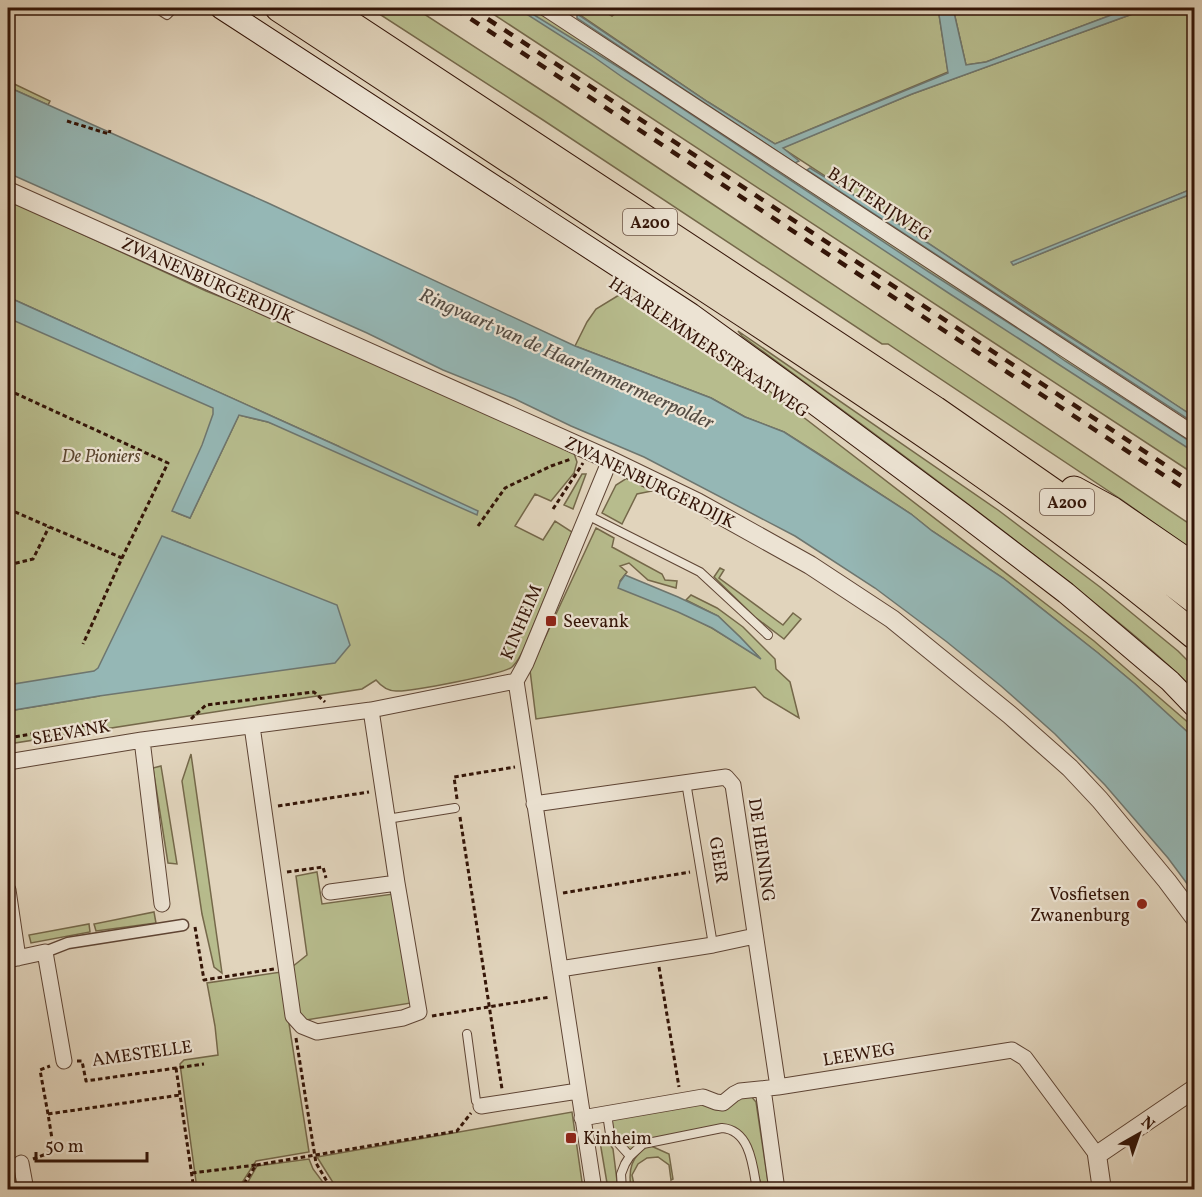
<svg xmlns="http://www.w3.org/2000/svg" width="1202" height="1197" font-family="Vollkorn,serif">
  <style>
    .green { fill: #b7bc8d; stroke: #75684a; stroke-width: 1.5 }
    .water { fill: #95b7b5; stroke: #6e766f; stroke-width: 1.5 }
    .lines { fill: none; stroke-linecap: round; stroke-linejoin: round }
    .service-casing { stroke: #5e4434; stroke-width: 10 }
    .pedestrian-casing { stroke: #5e4434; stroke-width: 13 }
    .minor-casing { stroke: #5e4434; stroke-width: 17 }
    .tertiary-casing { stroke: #5e4434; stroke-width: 20 }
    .secondary-casing { stroke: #331407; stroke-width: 23 }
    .motorway-casing { stroke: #331407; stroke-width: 29 }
    .path { stroke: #331407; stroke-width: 3; stroke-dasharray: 4.5 3; stroke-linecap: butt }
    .service { stroke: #ece3d3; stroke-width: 8 }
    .pedestrian { stroke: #ece3d3; stroke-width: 10 }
    .minor { stroke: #ece3d3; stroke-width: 15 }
    .tertiary { stroke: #ece3d3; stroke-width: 18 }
    .secondary { stroke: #ece3d3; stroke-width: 21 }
    .motorway { stroke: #e1d4bc; stroke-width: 27 }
    .rail { stroke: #331407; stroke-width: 4.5; stroke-dasharray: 10 10; stroke-linecap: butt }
    .poi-dot { fill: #8f2418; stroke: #ece3d3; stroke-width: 2 }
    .labels { text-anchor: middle; stroke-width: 4.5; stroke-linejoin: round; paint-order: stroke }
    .shield { fill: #ece3d3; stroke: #6a5244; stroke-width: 1.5 }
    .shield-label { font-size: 16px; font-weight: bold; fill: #331407 }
    .street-label { font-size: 18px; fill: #331407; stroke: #ece3d3 }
    .park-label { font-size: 18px; font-style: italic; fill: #5b462f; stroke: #ece3d3 }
    .poi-label { font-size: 18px; fill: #331407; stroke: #ece3d3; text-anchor: start }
    .water-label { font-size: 20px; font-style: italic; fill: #554d44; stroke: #ece3d3 }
  </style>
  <rect width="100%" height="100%" fill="#e1d4bc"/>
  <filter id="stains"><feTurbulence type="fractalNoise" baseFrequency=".00333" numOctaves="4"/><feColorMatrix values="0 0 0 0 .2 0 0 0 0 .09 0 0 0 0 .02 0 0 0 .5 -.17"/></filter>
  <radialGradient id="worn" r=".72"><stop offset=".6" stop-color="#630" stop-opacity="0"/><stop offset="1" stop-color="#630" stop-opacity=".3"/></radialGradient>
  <path class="green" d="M370,8h45l143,93 400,267 236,159v25l-72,-52 -234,-156h-6l-339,-224z
    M484,8h47l29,14 634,416v36z
    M570,8h45l-5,7 2,1 10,-8h316l10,64 -173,72 -67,-42z
    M953,8h177l-144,54 -20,3z
    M1149,8h45v180l-181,77 113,-46 68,-26v224l-412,-269 130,-54z
    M8,81l42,20 -2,4 -40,-18z
    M8,200l198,91 65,26 302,133 4,12 -3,11 -23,28 -16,-7 -20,32 28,14 12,-19 17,11 -49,119c-3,5 -6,12 -11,16 -8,7 -103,25 -116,24 -8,0 -15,-5 -20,-11l-14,9 -354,55v-33l91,-15 91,-149 -24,-9 -61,138 -97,15v-381l216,95 -47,108 13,5 49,-103 29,7 72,25 -332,-150z
    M624,292l72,48 76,53 322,248 97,84 3,3v10l-59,-54 -37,-31 -95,-75 -71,-47 -21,-17 -89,-58 -38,-24 -39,-15 -34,-19 -136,-52 12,-24 9,-13z
    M738,331l260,179 102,77 78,64 16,16v23c-43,-44 -94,-82 -142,-121 -101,-80 -206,-156 -310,-233z
    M582,474h4l-13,35 -9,-4z
    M627,478l25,13 -15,3 -15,30 -20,-11 14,-28z
    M596,528l18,10 -2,9 50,27 3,6 12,1 -1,7 -28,-8 -19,-17 -9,3 7,6 -7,9 92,47 47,29 -19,-20 -22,-21 -32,-16 5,-5 26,13 26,19 32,32 1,10 14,13 9,36 -35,-21 -9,-10 -219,32 -6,-49z
    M720,568l4,2 -5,8 64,47 10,-12 8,6 -17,20 -29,-22 -41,-40z
    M191,754l31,219 -8,-6 -12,-53 -20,-133z
    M161,766l16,98 -9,-1 -15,-95z
    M317,872l5,32 71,-10 18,109 -111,18 -8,-54 15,-12 -11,-79z
    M154,912l2,11 -60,8 -2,-7z
    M89,924l1,8 -59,11 -2,-8z
    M281,972l28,180 -53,9 -18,28h-41l-17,-125 4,-4 34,-5 -3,-29 -8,-43z
    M750,1095l6,7 13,87h-6l-14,-38 -21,-22 -78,12 -20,15 -20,-22 -2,-14 96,-18c11,12 24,10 32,-3z
    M572,1112l11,77h-246l-20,-32z
    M599,1136h6l8,13 5,40h-10z
    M649,1145l20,9 4,25 -2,1 -2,-15 -11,-8 -11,1 -9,6 -6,11 3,14h-4c-3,-20 0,-32 18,-44z
    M309,1159l4,10 15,20h-84l13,-23z"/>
  <path class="water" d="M517,8h6l118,73 288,191 108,69 28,20 129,83v8l-244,-158 -325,-215 -34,-24z
    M938,8h15l13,57 20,-3 144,-54h19l-237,86 -129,54 16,13 -4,2 -218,-145v-4l131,88 67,42 173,-71z
    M8,87l260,116 307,143 136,52 34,19 39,15 127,82 21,17 71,47 95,75 37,31 59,54v155l-26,-35 -63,-73 -50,-51 -54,-48 -54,-44 -72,-54 -80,-52 -151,-79 -73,-31 -56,-27 -72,-29 -76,-37 -359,-160z
    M810,168c66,40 131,83 195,127 55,37 113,71 168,108l21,14v6l-387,-253z
    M1194,188v5l-68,26 -113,46 -2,-3z
    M8,297l332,150 138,64 -1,4 -209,-93 -29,-7 -49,103 -18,-7 30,-66 11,-31v-6l-205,-90z
    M162,536l175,69 13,40 -15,18 -236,33 -91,15v-26l86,-14 4,-3z
    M625,575l53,22 40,19 22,21 21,22 -49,-31 -34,-16 -60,-24 2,-6z"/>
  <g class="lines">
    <defs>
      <path id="service" d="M156,8l11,7 7,-7
        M587,515l113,57 68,63
        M686,782l27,163
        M387,819l68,-11
        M467,1034l9,67 5,5
        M607,1114l3,20 20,22
        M622,1190l-1,-16 4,-10 5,-8 13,-12 79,-16c29,2 31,40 35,62"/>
      <path id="pedestrian" d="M45,952l23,-9 115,-18"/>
      <path id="minor" d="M545,8l649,426
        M252,726l41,290 9,10 15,6 86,-14 16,-6 -22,-129 -26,-173
        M142,740l20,164
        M8,762l134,-22 229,-30 145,-29
        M534,804l192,-27 7,8 45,302
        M8,890l10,68
        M330,892l67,-9
        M8,960l37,-8 19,109
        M560,969l153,-24 42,-9
        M763,1089l14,101
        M481,1106l97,-15
        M582,1118l121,-21 13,5 7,1 11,-9 6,-3 38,-4 234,-37 13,8 72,97
        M21,1163l5,27
        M594,1190l-78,-509 10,-18 84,-203"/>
      <path id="tertiary" d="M8,191l602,269 87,42 113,63 82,54 118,96 60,53 30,32 67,81 27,36
        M1102,1190l-5,-35 97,-66"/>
      <path id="secondary" d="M221,8l470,306 109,79 164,122 102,78 104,88 24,25"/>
      <path id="motorway" d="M279,8c151,99 302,198 452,297 159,104 318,209 463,330
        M325,8l610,402 135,94 124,95
        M1074,490l37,20 83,57"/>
    </defs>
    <use href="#service" class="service-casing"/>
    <use href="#pedestrian" class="pedestrian-casing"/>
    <use href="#minor" class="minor-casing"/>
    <use href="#tertiary" class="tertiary-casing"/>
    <use href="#secondary" class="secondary-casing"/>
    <use href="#motorway" class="motorway-casing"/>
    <path class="path" d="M197,8l8,5
      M67,121l42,13 1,-4
      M8,390l160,73 -46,95 -39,86
      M8,509l114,49
      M553,509l30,-46
      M478,526l27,-38 46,-22 20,-7
      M8,565l25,-6 16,-32
      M191,719l15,-14 108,-13 11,10
      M8,738l79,-13 12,6
      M457,799l-3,-22 61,-10
      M278,806l91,-14
      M460,817l42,272
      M287,872l36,-5 3,11
      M563,893l127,-21
      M195,927l9,53 70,-11
      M659,967l20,120
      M432,1016l118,-19
      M296,1038l20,125 16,27
      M77,1061h5l4,20 118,-17
      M176,1068l18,122
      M48,1114l-8,-44 10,-4
      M33,1159l21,-8 -6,-37 132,-19
      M192,1173l64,-8
      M240,1190l16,-25 201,-34 14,-18"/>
    <use href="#service" class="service"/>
    <use href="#pedestrian" class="pedestrian"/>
    <use href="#minor" class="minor"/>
    <use href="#tertiary" class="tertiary"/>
    <use href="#secondary" class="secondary"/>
    <use href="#motorway" class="motorway"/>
    <path class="rail" d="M454,8l740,487
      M471,8l723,476"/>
  </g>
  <g class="poi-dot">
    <rect x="545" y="615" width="12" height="12" rx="3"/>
    <circle cx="1142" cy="904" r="6"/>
    <rect x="565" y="1132" width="12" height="12" rx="3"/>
  </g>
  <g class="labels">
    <g class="shield">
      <rect x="623" y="209" width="54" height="26" rx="4.5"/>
      <rect x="1040" y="489" width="54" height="26" rx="4.5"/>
    </g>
    <g class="shield-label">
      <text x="650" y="228">A200</text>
      <text x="1067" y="508">A200</text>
    </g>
    <g class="street-label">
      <text transform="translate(880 204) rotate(33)" y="6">BATTERIJWEG</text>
      <text transform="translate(208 280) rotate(24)" y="6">ZWANENBURGERDIJK</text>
      <text transform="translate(709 347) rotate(34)" y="6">HAARLEMMERSTRAATWEG</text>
      <text transform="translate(650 482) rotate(26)" y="6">ZWANENBURGERDIJK</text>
      <text transform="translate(521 622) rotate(-67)" y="6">KINHEIM</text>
      <text transform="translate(71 732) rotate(-10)" y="6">SEEVANK</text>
      <text transform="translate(762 850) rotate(82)" y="6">DE HEINING</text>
      <text transform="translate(719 860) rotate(81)" y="6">GEER</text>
      <text transform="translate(142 1053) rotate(-8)" y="6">AMESTELLE</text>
      <text transform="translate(859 1054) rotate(-9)" y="6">LEEWEG</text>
    </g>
    <g class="park-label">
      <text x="101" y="462">De Pioniers</text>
    </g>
    <g class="poi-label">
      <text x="563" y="627">Seevank</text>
      <text x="1130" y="900" text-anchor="end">Vosfietsen<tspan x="1130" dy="21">Zwanenburg</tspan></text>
      <text x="583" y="1144">Kinheim</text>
    </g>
    <g class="water-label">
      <text transform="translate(567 358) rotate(24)" y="7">Ringvaart van de Haarlemmermeerpolder</text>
    </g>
  </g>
  <rect width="1202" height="1197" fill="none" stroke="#e1d4bc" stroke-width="30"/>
  <rect x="9" y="9" width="1184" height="1179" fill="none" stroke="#331407" stroke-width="3"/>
  <rect x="15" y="15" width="1172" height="1167" fill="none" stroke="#331407" stroke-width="1.5"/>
  <g transform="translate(1139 1134) rotate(40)" stroke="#ece3d3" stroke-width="4.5" paint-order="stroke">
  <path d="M0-4.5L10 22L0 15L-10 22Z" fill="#331407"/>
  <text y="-9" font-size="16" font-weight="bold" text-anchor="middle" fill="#331407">N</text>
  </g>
  <path d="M36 1152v9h111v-9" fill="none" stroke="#331407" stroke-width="3"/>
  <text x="45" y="1152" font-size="18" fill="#331407" stroke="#ece3d3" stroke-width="4.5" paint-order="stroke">50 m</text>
  <rect width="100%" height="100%" filter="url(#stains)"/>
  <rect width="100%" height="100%" fill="url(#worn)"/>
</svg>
